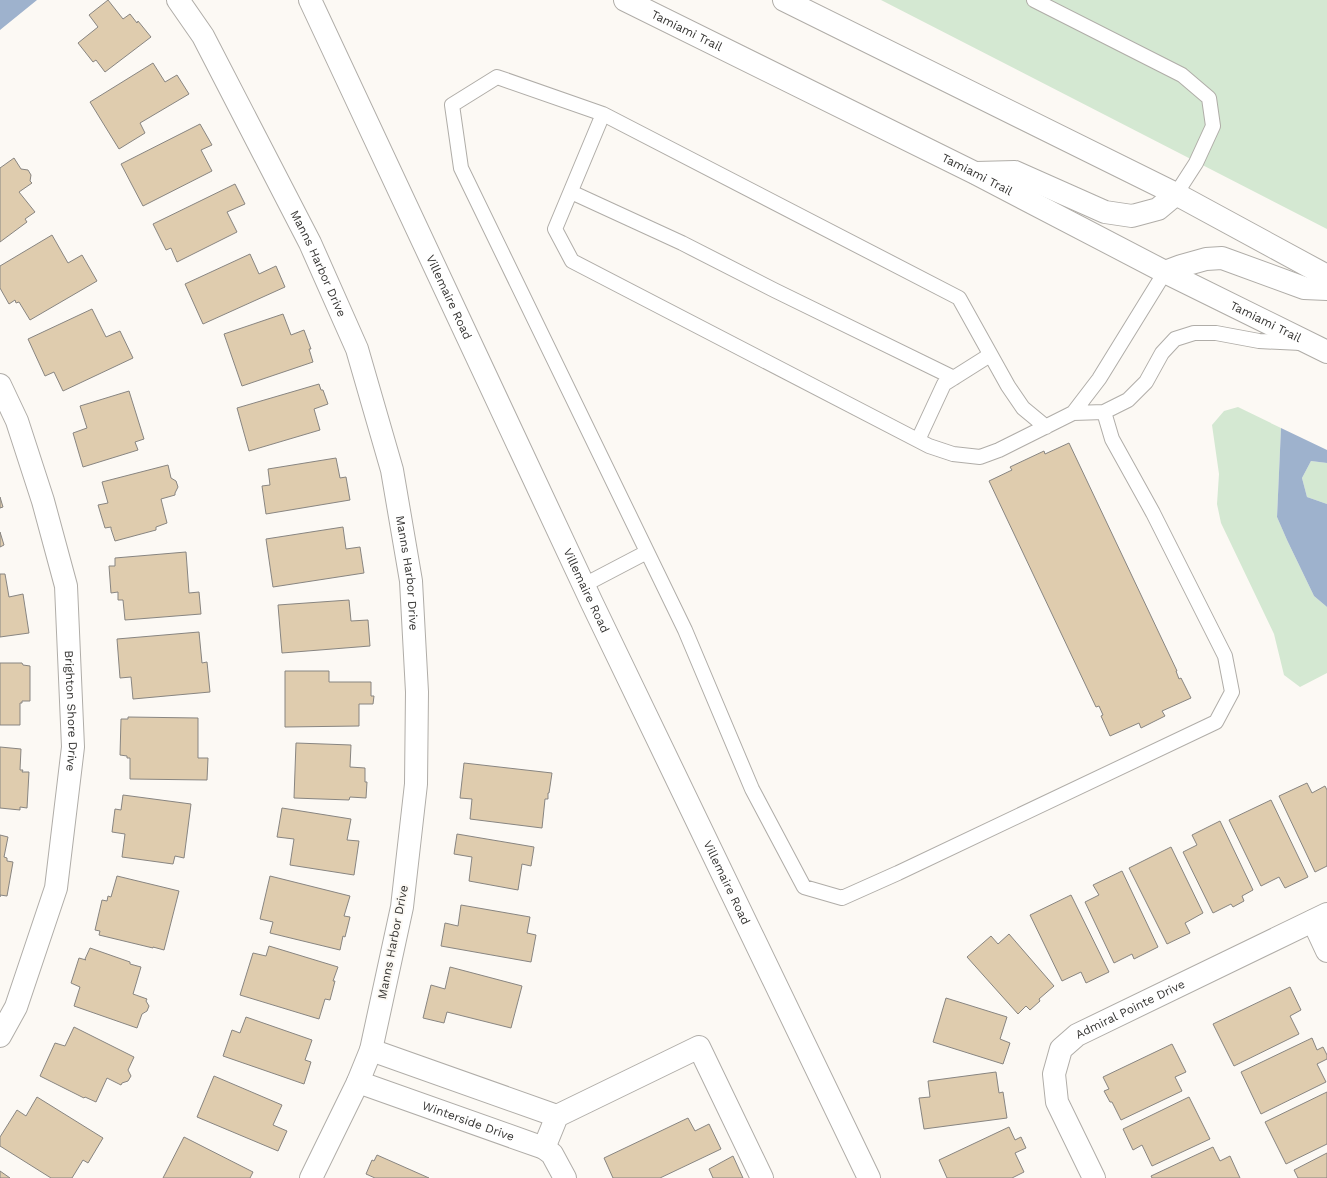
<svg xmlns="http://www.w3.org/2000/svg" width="1327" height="1178" font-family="'Work Sans',sans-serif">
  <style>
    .green { fill: #d4e8d2 }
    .water { fill: #9eb2cd }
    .building { fill: #dfccae; stroke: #888581 }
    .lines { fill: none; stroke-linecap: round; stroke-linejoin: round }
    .lane-casing { stroke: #b0ada8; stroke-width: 16 }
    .street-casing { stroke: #b0ada8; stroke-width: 24 }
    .primary-casing { stroke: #b0ada8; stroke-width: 24 }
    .lane { stroke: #fff; stroke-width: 14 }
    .street { stroke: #fff; stroke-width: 22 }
    .primary { stroke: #fff; stroke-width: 22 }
    .labels { text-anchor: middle; stroke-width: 4; stroke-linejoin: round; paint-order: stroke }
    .street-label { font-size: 12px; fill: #373634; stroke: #fcf9f4 }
  </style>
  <rect width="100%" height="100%" fill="#fcf9f4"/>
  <path class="green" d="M881,0h446v229z
    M1238,407l43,21 -4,89 10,23 27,56 13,11v66l-27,14 -16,-12 -10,-41 -53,-111 -4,-19 2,-30 -7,-49 12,-14z
    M1311,461l16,2v41l-20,-7 -5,-19z"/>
  <path class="water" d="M0,0h37l-37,30z
    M1281,428l46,22v13l-16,-2 -9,17 5,19 20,7v103l-13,-11 -27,-56 -10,-23z"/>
  <path class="building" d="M108,0l15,19 7,-5 7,9 1,-2 13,16 -46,35 -9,-12 -3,2 -15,-19 20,-16 -9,-12z
    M153,63l12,19 12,-7 12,19 -49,29 5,10 -26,16 -29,-47z
    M200,124l12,21 -11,5 11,21 -69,35 -22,-42z
    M14,158l7,11 7,1 3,5 -1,6 2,2 -13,9 16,20 -10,7 2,3 -27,20v-74z
    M235,184l10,20 -18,8 10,20 -60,30 -6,-14 -5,2 -13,-26z
    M52,235l16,28 14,-8 15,26 -67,39 -11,-18 -3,1 -1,-3 -6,4 -9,-16v-22z
    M250,254l9,20 17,-8 9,21 -82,37 -18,-40z
    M92,309l14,28 14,-6 13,27 -70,33 -9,-19 -9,4 -17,-37z
    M283,314l8,21 13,-5 7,19h-2l4,13 -71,24 -18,-52z
    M319,384l2,6h2l5,14 -14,5 6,21 -71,21 -12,-43z
    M129,391l15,48 -9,3 3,8 -55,17 -10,-34 14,-5 -7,-22z
    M1069,443l108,228h-1l3,8 2,-1 10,20 -29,13 3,5 -24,12 -2,-5 -29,13 -9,-20 2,-1 -4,-9 -3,1 -107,-226 23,-11 -2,-3 34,-16 1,3z
    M336,458l4,20 6,-1 4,23 -84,14 -4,-28 8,-1 -2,-16z
    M168,465l3,13 5,3 2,6 -3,6v2l-14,4 6,24 -11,4v3l-41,11 -4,-12v-2l-6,1 -7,-23 10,-2 -6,-21z
    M0,497l3,10 -3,1z
    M343,527l3,22 14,-2 4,26 -91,14 -7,-48z
    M0,532l4,13 -4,2z
    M186,552l3,41 10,-1 2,22 -76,6 -2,-20h-5v-8l-7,1 -2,-27h6v-8z
    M0,574h5l4,23 14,-3 6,39 -29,4z
    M349,600l2,21 17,-1 2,26 -88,7 -4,-48z
    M199,632l3,31 5,-1 3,30 -77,7 -2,-22 -11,1 -3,-39z
    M0,663h22l1,2 7,1v35h-8v2h-2v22h-20z
    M285,671h44v11h42v14h3l-1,8h-14v22l-74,1z
    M128,717l70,1v40h10l-1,22 -77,-1v-21h-3v-2l-7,-1 1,-36h7z
    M296,743l55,2 -1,22 15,1v14h2l-1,16 -16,-1 -1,3 -55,-2z
    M0,747l21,2 -1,21h3l-1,2h7l-2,36 -7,-1v3l-20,-2z
    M464,763l88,10 -3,20h-1v6h-3l-3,29 -72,-9 2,-20 -12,-1z
    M1307,783l5,10 13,-7 2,4v76l-12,6 -36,-76z
    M123,795l68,9 -7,54 -9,-2 -2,8 -51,-7 3,-23 -13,-2 3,-23 6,1z
    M1271,800l37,77 -23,11 -6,-11 -18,9 -32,-66z
    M282,808l69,11 -4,21 12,1 -5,34 -64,-10 4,-26 -17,-2z
    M1220,821l33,69 -11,6 2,5 -11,6 -2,-3 -18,9 -30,-61 14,-7 -5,-10z
    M457,834l77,13 -3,19 -9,-2 -4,26 -49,-9 3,-24 -18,-3z
    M0,835l8,2 -4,20 3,1v3l6,1 -6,34 -7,-1v2z
    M1171,847l32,66 -18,10 5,10 -23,11 -38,-76z
    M1122,871l36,76 -24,12 -2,-5 -18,9 -29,-61 14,-7 -6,-10z
    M117,876l62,15 -15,59 -11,-3v1l-54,-13 1,-4 -5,-1 7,-30 5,1 1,-5 3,1z
    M270,876l80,20 -6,20 6,1 -5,20 -2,-1 -3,14 -70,-17 3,-11 -13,-3z
    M1071,895l38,77 -23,11 -5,-11 -19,9 -32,-66z
    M461,905l69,12 -3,16 9,2 -5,27 -90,-16 4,-23 13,3z
    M1009,934l45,52 -15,13 1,2 -10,9 -4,-4 -8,8 -51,-57 24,-21 7,8z
    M269,946l69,21 -5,14h2l-5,19 -5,-1 -6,20 -79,-24 13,-42 13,3z
    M90,948l40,14v2l11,3 -8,27 14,5 -1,2 3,5 -2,5 -5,3 -5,14 -63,-22 6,-19 -9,-4 8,-25 7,2 -1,-1z
    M450,967l72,19 -11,42 -64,-16 -3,11 -21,-5 8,-33 14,4z
    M1290,987l11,23 -11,6 9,18 -65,32 -21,-42z
    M946,998l61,19 -7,22 10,4 -7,21 -70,-22z
    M246,1017l66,23 -7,20 6,2 -7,22 -81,-28 9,-26 8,3z
    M74,1027l60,30 -6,13 3,6 -3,5 -6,2 -1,2 -14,-7 -11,24 -11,-5 -1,1 -44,-22 15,-33 10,3z
    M1312,1038l5,12 6,-3 4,8v4l-10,5 9,18 -65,32 -20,-42z
    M1172,1044l14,28 -11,5 7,14 -61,29 -9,-18h-2l-6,-11 5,-2 -6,-12z
    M996,1072l3,21 4,-1 4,26 -83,11 -5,-31 11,-1 -2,-16z
    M214,1076l68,29 -9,20 14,6 -9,20 -81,-34z
    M1327,1092v52l-41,20 -21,-42z
    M37,1097l66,41 -15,25 -5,-3 -11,18h-21l-51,-32v-9l17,-27 9,6z
    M1189,1097l21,42 -58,27 -10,-21 -9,5 -10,-21z
    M688,1118l7,13 14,-7 12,25 -61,29h-47l-9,-20z
    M1009,1127l6,13 6,-3 5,11 -11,5 9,19 -12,6h-65l-8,-18z
    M184,1137l69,35 -3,6h-87z
    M1213,1147l7,14 10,-5 10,22h-88l-1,-2z
    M1327,1153v25h-29l-4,-8z
    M377,1155l52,23h-54l-9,-4 6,-14 2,1z
    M733,1156l10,22h-30l-4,-9z
    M0,1171l10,7h-10z"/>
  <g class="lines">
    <defs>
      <path id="lane" d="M1034,0l148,75 27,23 4,28 -17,37 -20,31
        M603,114l356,184 49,88 15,22 23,19
        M571,192l111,51 92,47 180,88
        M1104,412l8,27 41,74 72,143 7,36 -16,30 -318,151 -56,25 -38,-11 -52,-98 -67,-159 -224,-462 -9,-63 45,-28 106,37 -48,115 17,32 357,185 24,8 27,3 19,-7 74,-37 26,-34 66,-107
        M1073,413l31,-1 24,-12 18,-18 16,-29 13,-14 19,-6h22l43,8 42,2
        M918,440l26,-56 46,-29
        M584,585l63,-33"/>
      <g id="street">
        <path id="s1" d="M178,0l25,36 107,207 47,106 35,121 19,111 6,111 -1,92 -14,123 -31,143 -13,32 -47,96"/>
        <path id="s2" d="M310,0l282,603 277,575"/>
        <path id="s3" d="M0,385l17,36 26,80 23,85 7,161 -17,141 -40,119 -16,29"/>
        <path d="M1313,921l14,30"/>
        <path d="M371,1050l186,66"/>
        <path id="s4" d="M358,1082l186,66 8,6 13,24"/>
        <path d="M544,1148l13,-32 142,-69 63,131"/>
        <path id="s5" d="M1094,1178l-37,-76 -3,-28 7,-25 16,-14 250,-121"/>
      </g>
      <g id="primary">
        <path id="s6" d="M625,0l350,173 190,99 162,80"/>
        <path d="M784,0l392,194 151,82"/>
        <path d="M976,173l39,-1 90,40 27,4 26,-7 18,-15"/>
        <path d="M1165,272l16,-6 25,-7 16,-1 82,30 23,1"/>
      </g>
    </defs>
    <use href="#lane" class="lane-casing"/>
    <use href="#street" class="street-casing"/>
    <use href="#primary" class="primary-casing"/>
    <use href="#lane" class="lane"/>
    <use href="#street" class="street"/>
    <use href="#primary" class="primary"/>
  </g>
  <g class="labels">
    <g class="street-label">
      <text dy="4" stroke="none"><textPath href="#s6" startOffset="69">Tamiami Trail</textPath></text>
      <text dy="4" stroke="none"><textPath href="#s6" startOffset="393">Tamiami Trail</textPath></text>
      <text dy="4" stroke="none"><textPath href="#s1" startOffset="299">Manns Harbor Drive</textPath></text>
      <text dy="4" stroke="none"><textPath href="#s2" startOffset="328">Villemaire Road</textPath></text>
      <text dy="4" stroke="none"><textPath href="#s6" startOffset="717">Tamiami Trail</textPath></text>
      <text dy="4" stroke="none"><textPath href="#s1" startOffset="623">Manns Harbor Drive</textPath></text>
      <text dy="4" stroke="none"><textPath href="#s2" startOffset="652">Villemaire Road</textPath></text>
      <text dy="4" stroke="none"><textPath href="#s3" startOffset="337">Brighton Shore Drive</textPath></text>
      <text dy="4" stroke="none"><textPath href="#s2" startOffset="976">Villemaire Road</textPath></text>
      <text transform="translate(393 942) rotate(-79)" y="4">Manns Harbor Drive</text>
      <text dy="4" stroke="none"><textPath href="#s5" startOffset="219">Admiral Pointe Drive</textPath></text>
      <text dy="4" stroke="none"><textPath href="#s4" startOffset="117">Winterside Drive</textPath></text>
    </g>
  </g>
</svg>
